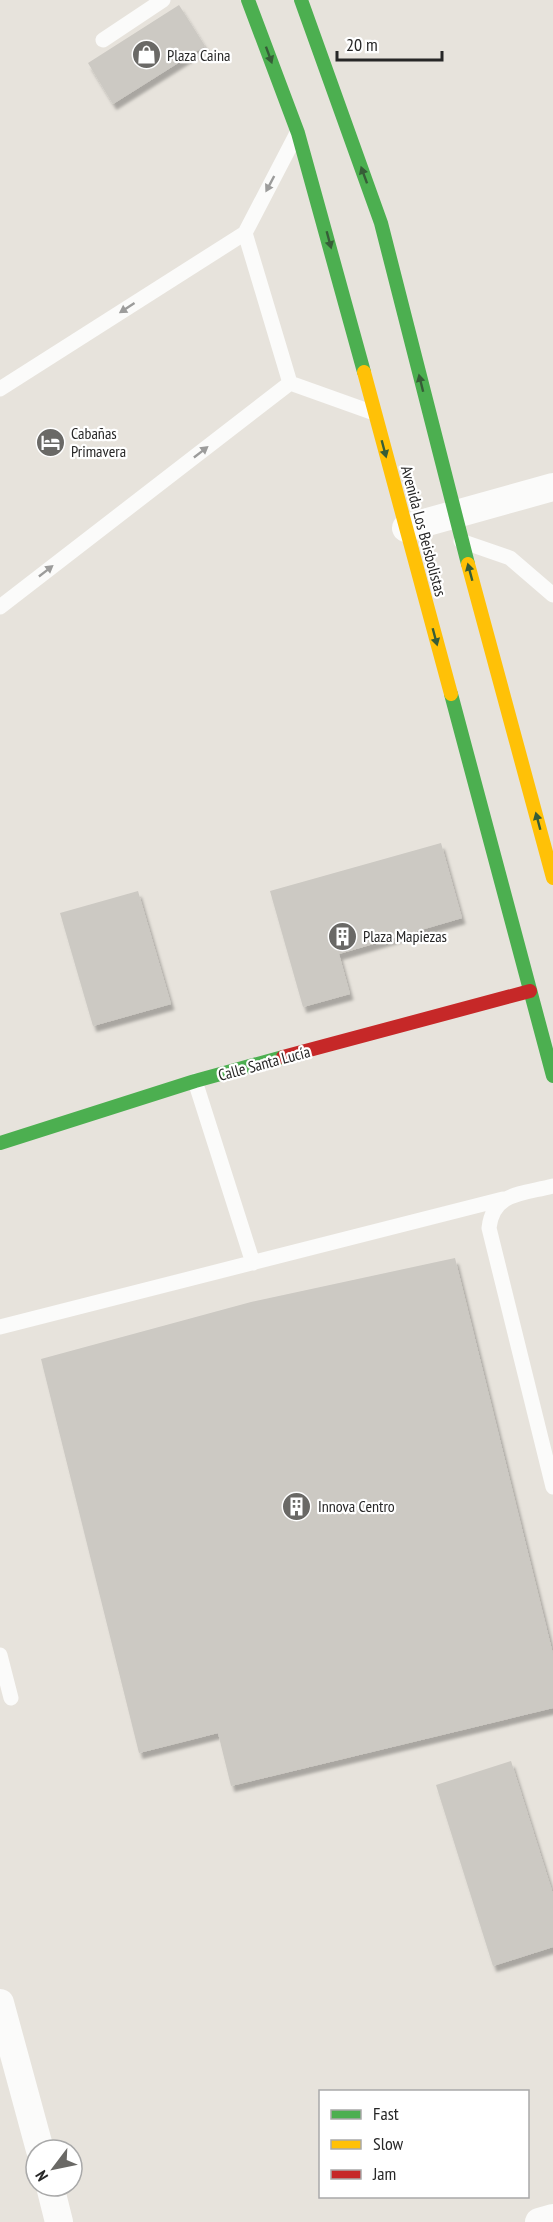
<svg xmlns="http://www.w3.org/2000/svg" width="553" height="2222" font-family="'PT Sans Narrow',sans-serif">
  <style>
    .building { fill: #ccc9c3; filter: url(#shadow) }
    .lines { fill: none; stroke-linecap: round; stroke-linejoin: round }
    .lane { stroke: #fbfbfa; stroke-width: 15 }
    .street { stroke: #fbfbfa; stroke-width: 28 }
    .fast { stroke: #4caf50; stroke-width: 14 }
    .slow { stroke: #ffc107; stroke-width: 14 }
    .jam { stroke: #c62828; stroke-width: 14 }
    .oneway { fill: #365d37 }
    .oneway2 { fill: #9c9c9b }
    .labels { text-anchor: middle; stroke-width: 4.5; stroke-linejoin: round; paint-order: stroke }
    .poi-label { font-size: 16px; fill: #272727; stroke: #fff; text-anchor: start }
    .street-label { font-size: 16px; fill: #272727; stroke: #fff }
  </style>
  <defs>
    <filter id="shadow"><feDropShadow dx="3.5" dy="6" stdDeviation="1.5" flood-color="#0004"/></filter>
  </defs>
  <rect width="100%" height="100%" fill="#e7e3dc"/>
  <path class="building" d="M179,5l26,41 -92,58 -25,-41z
    M441,843l21,75 -123,36 11,40 -47,13 -33,-116z
    M138,891l33,113 -78,22 -33,-113z
    M455,1258l98,396v54l-322,78 -13,-53 -79,20 -98,-394 210,-57z
    M511,1761l42,133v53l-60,19 -57,-181z"/>
  <g class="lines">
    <path class="lane" d="M103,40l60,-40
      M245,233l45,150
      M0,389l245,-156 51,-98
      M461,541l49,17 43,37
      M0,607l290,-224 84,30
      M195,1081l58,182
      M553,1186c-30,8 -60,6 -64,42l64,259
      M0,1327l503,-128
      M0,1655l11,43"/>
    <path class="street" d="M406,528l147,-41
      M0,2003l40,147
      M50,2186l9,36
      M539,2222l14,-4"/>
    <path class="fast" d="M248,0l50,133 66,239
      M301,0l80,223 87,341
      M451,694l102,382
      M0,1143l195,-62 88,-24"/>
    <path class="slow" d="M364,372l87,322
      M468,564l85,314"/>
    <path class="jam" d="M283,1057l247,-66"/>
  </g>
  <defs><path id="oneway-solid" d="M-6-.8H1V-3.2L6.5 0L1 3.2V.8H-6Z" transform="scale(1.5)"/></defs>
  <g class="oneway">
    <use href="#oneway-solid" transform="translate(269 55) rotate(70)"/>
    <use href="#oneway-solid" transform="translate(364 175) rotate(-110)"/>
    <use href="#oneway-solid" transform="translate(329 240) rotate(75)"/>
    <use href="#oneway-solid" transform="translate(421 383) rotate(-104)"/>
    <use href="#oneway-solid" transform="translate(384 449) rotate(75)"/>
    <use href="#oneway-solid" transform="translate(470 572) rotate(-105)"/>
    <use href="#oneway-solid" transform="translate(435 637) rotate(75)"/>
    <use href="#oneway-solid" transform="translate(538 821) rotate(-105)"/>
  </g>
  <g class="oneway2">
    <use href="#oneway-solid" transform="translate(270 184) rotate(118)"/>
    <use href="#oneway-solid" transform="translate(127 308) rotate(147)"/>
    <use href="#oneway-solid" transform="translate(201 452) rotate(-38)"/>
    <use href="#oneway-solid" transform="translate(46 571) rotate(-38)"/>
  </g>
  <defs>
    <symbol id="shop-disc" viewBox="-11 -11 22 22"><circle r="9.5" fill="#6a6966" stroke="#fff"/><path d="M-5-2.5h2.3a2.7 3.5 0 0 1 5.4 0H5L5.5 6h-11ZM-1.5-2.5h3a1.5 2.3 0 0 0-3 0Z" fill="#fff"/></symbol>
    <symbol id="hotel-disc" viewBox="-11 -11 22 22"><circle r="9.5" fill="#6a6966" stroke="#fff"/><path d="M-6-4.5h1.5V1H6V5H4.5V3h-9V5H-6ZM-4 0a1.8 1.8 0 1 1 3.6 0ZM.5 0V-2.5h3Q6-2.5 6 0Z" fill="#fff"/></symbol>
    <symbol id="building-disc" viewBox="-11 -11 22 22"><circle r="9.5" fill="#6a6966" stroke="#fff"/><path d="M-4-6H4V6H1V3H-1V6H-4ZM-2.5-4.3h1.7v1.8h-1.7ZM.8-4.3h1.7v1.8H.8ZM-2.5-1h1.7V.8h-1.7ZM.8-1h1.7V.8H.8Z" fill="#fff"/></symbol>
  </defs>
  <g fill-rule="evenodd">
    <use href="#shop-disc" x="130" y="38" width="33" height="33"/>
    <use href="#hotel-disc" x="34" y="426" width="33" height="33"/>
    <use href="#building-disc" x="326" y="920" width="33" height="33"/>
    <use href="#building-disc" x="280" y="1490" width="33" height="33"/>
  </g>
  <g class="labels">
    <g class="poi-label">
      <text x="167" y="61">Plaza Caina</text>
      <text x="71" y="439">Cabañas<tspan x="71" dy="18">Primavera</tspan></text>
      <text x="363" y="942">Plaza Mapiezas</text>
      <text x="318" y="1512">Innova Centro</text>
    </g>
    <g class="street-label">
      <text transform="translate(424 531) rotate(75)" y="6">Avenida Los Beisbolistas</text>
      <text transform="translate(264 1063) rotate(-15)" y="6">Calle Santa Lucía</text>
    </g>
  </g>
  <rect x="319" y="2090" width="210" height="108" fill="#ffffff" stroke="#a9a9a9" stroke-width="1.5"/>
  <rect x="331" y="2110" width="30" height="9" fill="#4caf50" stroke="#a9a9a9" stroke-width="1.5"/>
  <text x="373" y="2120" font-size="18" fill="#272727">Fast</text>
  <rect x="331" y="2140" width="30" height="9" fill="#ffc107" stroke="#a9a9a9" stroke-width="1.5"/>
  <text x="373" y="2150" font-size="18" fill="#272727">Slow</text>
  <rect x="331" y="2170" width="30" height="9" fill="#c62828" stroke="#a9a9a9" stroke-width="1.5"/>
  <text x="373" y="2180" font-size="18" fill="#272727">Jam</text>
  <g transform="translate(54 2168) rotate(238)"><circle r="28" fill="#ffffff" stroke="#a9a9a9" stroke-width="1.5"/>
  <path d="M0-4.5L10 22L0 15L-10 22Z" fill="#6a6966"/>
  <text y="-9" font-size="16" font-weight="bold" text-anchor="middle" fill="#272727">N</text>
  </g>
  <path d="M337 51v9h105v-9" fill="none" stroke="#272727" stroke-width="3"/>
  <text x="346" y="51" font-size="18" fill="#272727" stroke="#ffffff" stroke-width="4.5" paint-order="stroke">20 m</text>
</svg>
